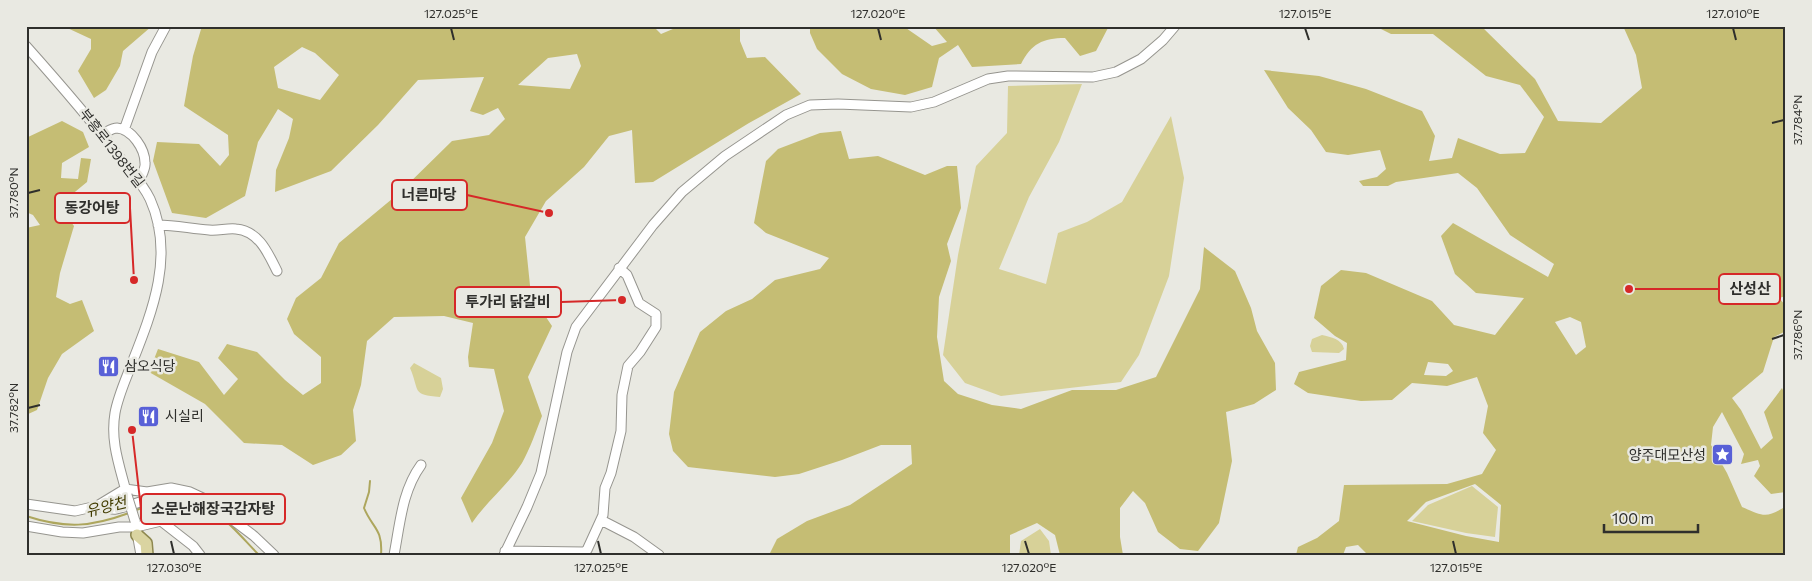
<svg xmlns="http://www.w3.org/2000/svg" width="1812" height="581" font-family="Commissioner,'Noto Sans KR',sans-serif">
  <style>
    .green { fill: #d7d198 }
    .forest { fill: #c5bd74; fill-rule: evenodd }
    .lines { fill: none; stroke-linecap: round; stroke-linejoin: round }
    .stream { stroke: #ada65d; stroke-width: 2 }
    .minor-casing { stroke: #96958f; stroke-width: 11 }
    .major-casing { stroke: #8e8850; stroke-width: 14 }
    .minor { stroke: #fff; stroke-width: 9 }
    .major { stroke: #dad4a1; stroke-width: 11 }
    .minor-bridge-casing { stroke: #96958f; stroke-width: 11; stroke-linecap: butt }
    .minor-bridge { stroke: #fff; stroke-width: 9 }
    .ticks { fill: none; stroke: #2f2f2c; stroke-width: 2 }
    .labels { text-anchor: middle; stroke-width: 5; stroke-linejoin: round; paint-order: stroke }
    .street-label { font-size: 14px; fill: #2f2f2c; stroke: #e9e9e2 }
    .poi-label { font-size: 14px; fill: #2f2f2c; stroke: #e9e9e2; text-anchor: start }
    .water-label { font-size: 15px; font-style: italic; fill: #423c00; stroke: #e9e9e2 }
    .leader { fill: none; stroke: #d62828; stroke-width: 2 }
    .callout-dot { fill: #d62828; stroke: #e9e9e2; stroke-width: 2 }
    .callout { fill: #e9e9e2; stroke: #d62828; stroke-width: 2 }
    .callout-label { font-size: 15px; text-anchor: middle; font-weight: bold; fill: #2f2f2c }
    .neatline { fill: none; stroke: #2f2f2c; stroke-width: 2 }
    .ticks-label { font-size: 12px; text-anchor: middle; fill: #2f2f2c }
  </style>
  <rect width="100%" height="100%" fill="#e9e9e2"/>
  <path class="green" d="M1082,84l-23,58 -30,55 -30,72 47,15 12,-51 29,-11 35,-20 49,-86 13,62 -15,98 -30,79 -18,27 -120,14 -36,-13 -22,-28 15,-100 18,-89 31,-33 1,-47z
    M1322,335c9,2 20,4 22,14l-5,4 -27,-1 -2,-6 2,-7z
    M414,363l27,15 2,11 -3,8c-29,-2 -20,-6 -30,-29z
    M1472,486l26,21 -3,30 -29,-4 -54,-12 16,-16z
    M1040,529l9,12 2,14h-32l2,-14z"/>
  <path class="forest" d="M63,26h89l-29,25 -3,15 -14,24 -12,8 -16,-27 13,-22v-10z
    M202,26h451l8,8 19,-8h60v15l7,17 18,-1 36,37 -52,29 -96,59 -18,1 -3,-53 -23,6 -25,31 -38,34 -21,36 6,58 21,31 -24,51 14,39c-6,15 -12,33 -20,47 -14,22 -35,38 -50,60l-11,-25 31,-55 12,-32 -10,-42 -25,-2 -1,-10 5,-34 -29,-7 -50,1 -27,24 -6,44 -8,25 3,31 -15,14 -28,10 -31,-20 -38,-2 -39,-39 -56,-32 9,-23 41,13 25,33 14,-16 -20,-21 9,-14 30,8 28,28 18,15 18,-12v-26l-27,-23 -7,-15 9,-21 25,-20 18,-35 59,-49 54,-53 37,-6 16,-16 -7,-11 -15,7 -13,-4 14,-34 -66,3 -40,45 -47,46 -56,21 1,-22 13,-32 4,-19 -15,-10 -20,33 -13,54 -39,22 -34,-5 -19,-52 4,-19 42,2 21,22 9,-11 -1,-20 -44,-29 9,-50zM302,47l13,6 24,22 -19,25 -42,-12 -4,-21zM577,54l4,12 -11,23 -52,-4 30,-27z
    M810,26h93l29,20 15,-4 -14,-16h176l-13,25 -16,5 -15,-18c-22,0 -34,6 -44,26l-49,3 -14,-22 -19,13 -7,29 -27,8 -34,-6 -29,-15 -25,-25 -7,-16z
    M1375,26h106l54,53 23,42 43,2 41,-35 -6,-33 -13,-29h163v270l-7,2 7,8v25l-12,6 -11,35 -31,26 9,12 20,39 12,-11 -9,-26 18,-24 4,9v95l-15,2 -17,-18 6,-10 -2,-6 -17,4 3,-10 -22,-42 -9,15 -2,18 16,28 15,34c21,9 24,12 44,-1v49h-418l-10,-10 -12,2 -3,8h-47l2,-8 19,-9 22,-17 5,-36 103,-1 35,-10 14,-24 -13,-17 5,-27 -11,-29 -30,9 -35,-3 -20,17 -31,1 -53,-8 -14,-9 5,-12 47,-12 1,-17 -12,-7 -21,-18 7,-32 20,-16 25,3 66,28 22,24 41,10 29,-37 -48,-5 -21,-19 -14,-38 12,-13 95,54 6,-13 -44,-29 -33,-47 -19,-15 -62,9 -8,4h-25l-4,-5 18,-4 9,-8 -6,-19 -32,5 -22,-3 -15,-22 -23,-22 -24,-38 55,6 47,13 56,22 13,25 -6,25 23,-3 6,-20 42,16 25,-1 19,-36 -24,-32 -34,-9 -53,-42h-42zM1570,317l11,5 5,25 -10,8 -21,-33zM1428,362l20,2 5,7 -7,5 -22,-1zM1475,484l26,21 -2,37 -33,-6 -59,-15 19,-19z
    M62,121l21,11 6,15 -27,16 -1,15 17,1 3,-21 10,1 -4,23 -17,14 -2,22 6,8 -14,47 -4,24 14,7 12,-4 12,31 -32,23 -14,24 -11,32 -11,5v-187l14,-3 -7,-10 -7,-3v-74z
    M841,131l8,28 29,-3 47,19 22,-9h10l4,42 -14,36 4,17 -12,36 -2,40 7,44 14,13 34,11 29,4 51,-19h44l40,-13 44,-88 4,-42 31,24 16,37 6,23 18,32 1,27 -22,14 -28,8 6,49 -13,62 -21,28 -18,-2 -22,-17 -13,-29 -12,-12 -13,17v29l3,18h-63l-5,-20 -18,-12 -27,12v20h-241l8,-16 30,-18 43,-16 62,-41 -1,-19h-30l-39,15 -43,14 -24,3 -87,-10 -15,-16 -4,-17 5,-42 26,-60 26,-21 26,-12 23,-19 45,-11 9,-11 -63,-25 -12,-10 12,-62 12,-12 42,-16z"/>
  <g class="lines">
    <path class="stream" d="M370,481l-1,11 -5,16c8,20 19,20 17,47
      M182,499c33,3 55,34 77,56
      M136,510l34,-11
      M26,516c40,13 65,11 103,-3"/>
    <defs>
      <path id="minor" d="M26,46c33,37 65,74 95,113 10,13 22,25 29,40 25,55 3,111 -18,164 -6,16 -14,33 -17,50 -5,29 5,54 12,82
        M124,130l28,-78 14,-26
        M102,134c5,-2 10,-6 15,-6 15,1 28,21 28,35 1,5 -4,13 -6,19
        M158,225c18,0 34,4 51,5 9,1 18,-2 27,-1 23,2 32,24 41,42
        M26,504l49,7 22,-5 28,-17 22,3 24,-4 19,4 15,7 49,37 20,19
        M97,506c6,1 13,4 19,3 22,-4 43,-18 66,-13
        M601,520l33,17 25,18
        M26,526l36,6 21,1 36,-6h17l25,-6 32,25 7,9
        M137,533l4,22
        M505,551l79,1 3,-2 16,-35 2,-27 6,-15 10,-42 1,-36 6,-29 12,-14 16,-25v-13l-17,-11 -12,-28 -8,-7
        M394,555c6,-31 8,-64 27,-90
        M504,555l23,-48 14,-34 26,-121 9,-25 77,-102 29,-33 43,-36 61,-41 24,-10 28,-1 73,3 23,-5 54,-23 20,-3 85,1 23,-5 25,-13 22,-19 12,-14"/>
      <path id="major" d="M137,535l9,8 1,12"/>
    </defs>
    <use href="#minor" class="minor-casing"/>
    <use href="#major" class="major-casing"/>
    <use href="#minor" class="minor"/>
    <use href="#major" class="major"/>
    <defs>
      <path id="minor-bridge" d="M127,495l8,26"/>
    </defs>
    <use href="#minor-bridge" class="minor-bridge-casing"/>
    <use href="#minor-bridge" class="minor-bridge"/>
  </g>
  <path class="ticks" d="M451,28l3,12M878,28l3,12M1305,28l4,12M1733,28l3,12M1772,123l12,-3M28,193l12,-3M1772,339l12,-4M28,408l12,-3M171,541l3,13M598,541l3,13M1025,541l4,13M1453,541l3,13"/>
  <defs>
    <symbol id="restaurant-square" viewBox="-11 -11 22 22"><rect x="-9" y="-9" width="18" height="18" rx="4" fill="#5860d7" stroke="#e9e9e2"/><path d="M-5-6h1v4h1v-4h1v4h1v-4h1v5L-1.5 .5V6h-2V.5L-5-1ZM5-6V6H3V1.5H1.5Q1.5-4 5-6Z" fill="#fff"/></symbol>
    <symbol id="sight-square" viewBox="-11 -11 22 22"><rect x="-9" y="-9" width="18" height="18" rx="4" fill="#5860d7" stroke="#e9e9e2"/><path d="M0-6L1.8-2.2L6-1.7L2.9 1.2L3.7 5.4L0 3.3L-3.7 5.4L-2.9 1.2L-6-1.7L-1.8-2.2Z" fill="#fff"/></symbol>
  </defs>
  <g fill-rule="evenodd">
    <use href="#restaurant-square" x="96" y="354" width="25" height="25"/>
    <use href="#restaurant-square" x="136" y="404" width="25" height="25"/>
    <use href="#sight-square" x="1710" y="442" width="25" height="25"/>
  </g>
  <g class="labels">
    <g class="street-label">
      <text transform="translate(112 148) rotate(52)" y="5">부흥로1398번길</text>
    </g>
    <g class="poi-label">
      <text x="124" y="371">삼오식당</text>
      <text x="165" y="421">시실리</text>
      <text x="1706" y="460" text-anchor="end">양주대모산성</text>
    </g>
    <g class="water-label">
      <text transform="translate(106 507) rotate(-14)" y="5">유양천</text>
    </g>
  </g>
  <path class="leader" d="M549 213L467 195M134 280L130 208M1629 289L1719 289M622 300L561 302M132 430L141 509"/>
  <g class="callout-dot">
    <circle cx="549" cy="213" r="5"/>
    <circle cx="134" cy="280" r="5"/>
    <circle cx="1629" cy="289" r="5"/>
    <circle cx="622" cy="300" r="5"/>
    <circle cx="132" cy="430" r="5"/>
  </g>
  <g class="callout">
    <rect x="392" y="180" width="75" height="30" rx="5"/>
    <rect x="55" y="193" width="75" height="30" rx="5"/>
    <rect x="1719" y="274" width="61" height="30" rx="5"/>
    <rect x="455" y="287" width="106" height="30" rx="5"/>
    <rect x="141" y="494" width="144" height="30" rx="5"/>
  </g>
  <g class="callout-label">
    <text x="429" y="200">너른마당</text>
    <text x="92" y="213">동강어탕</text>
    <text x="1750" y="294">산성산</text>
    <text x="508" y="307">투가리 닭갈비</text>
    <text x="213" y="514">소문난해장국감자탕</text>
  </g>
  <rect width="1812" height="581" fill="none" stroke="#e9e9e2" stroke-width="55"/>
  <path d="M1604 524v8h94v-8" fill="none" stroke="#2f2f2c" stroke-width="2.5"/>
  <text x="1612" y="524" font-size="15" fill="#2f2f2c" stroke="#e9e9e2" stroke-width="4" paint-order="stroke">100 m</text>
  <rect x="28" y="28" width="1756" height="526" class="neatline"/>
  <g class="ticks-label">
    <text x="451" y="18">127.025°E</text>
    <text x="878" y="18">127.020°E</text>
    <text x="1305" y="18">127.015°E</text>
    <text x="1733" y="18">127.010°E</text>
    <text transform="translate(1798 120) rotate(-90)" y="4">37.784°N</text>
    <text transform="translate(14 193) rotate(-90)" y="4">37.780°N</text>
    <text transform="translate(1798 335) rotate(-90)" y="4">37.786°N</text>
    <text transform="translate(14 408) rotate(-90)" y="4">37.782°N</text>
    <text x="174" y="572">127.030°E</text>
    <text x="601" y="572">127.025°E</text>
    <text x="1029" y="572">127.020°E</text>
    <text x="1456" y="572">127.015°E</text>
  </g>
</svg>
